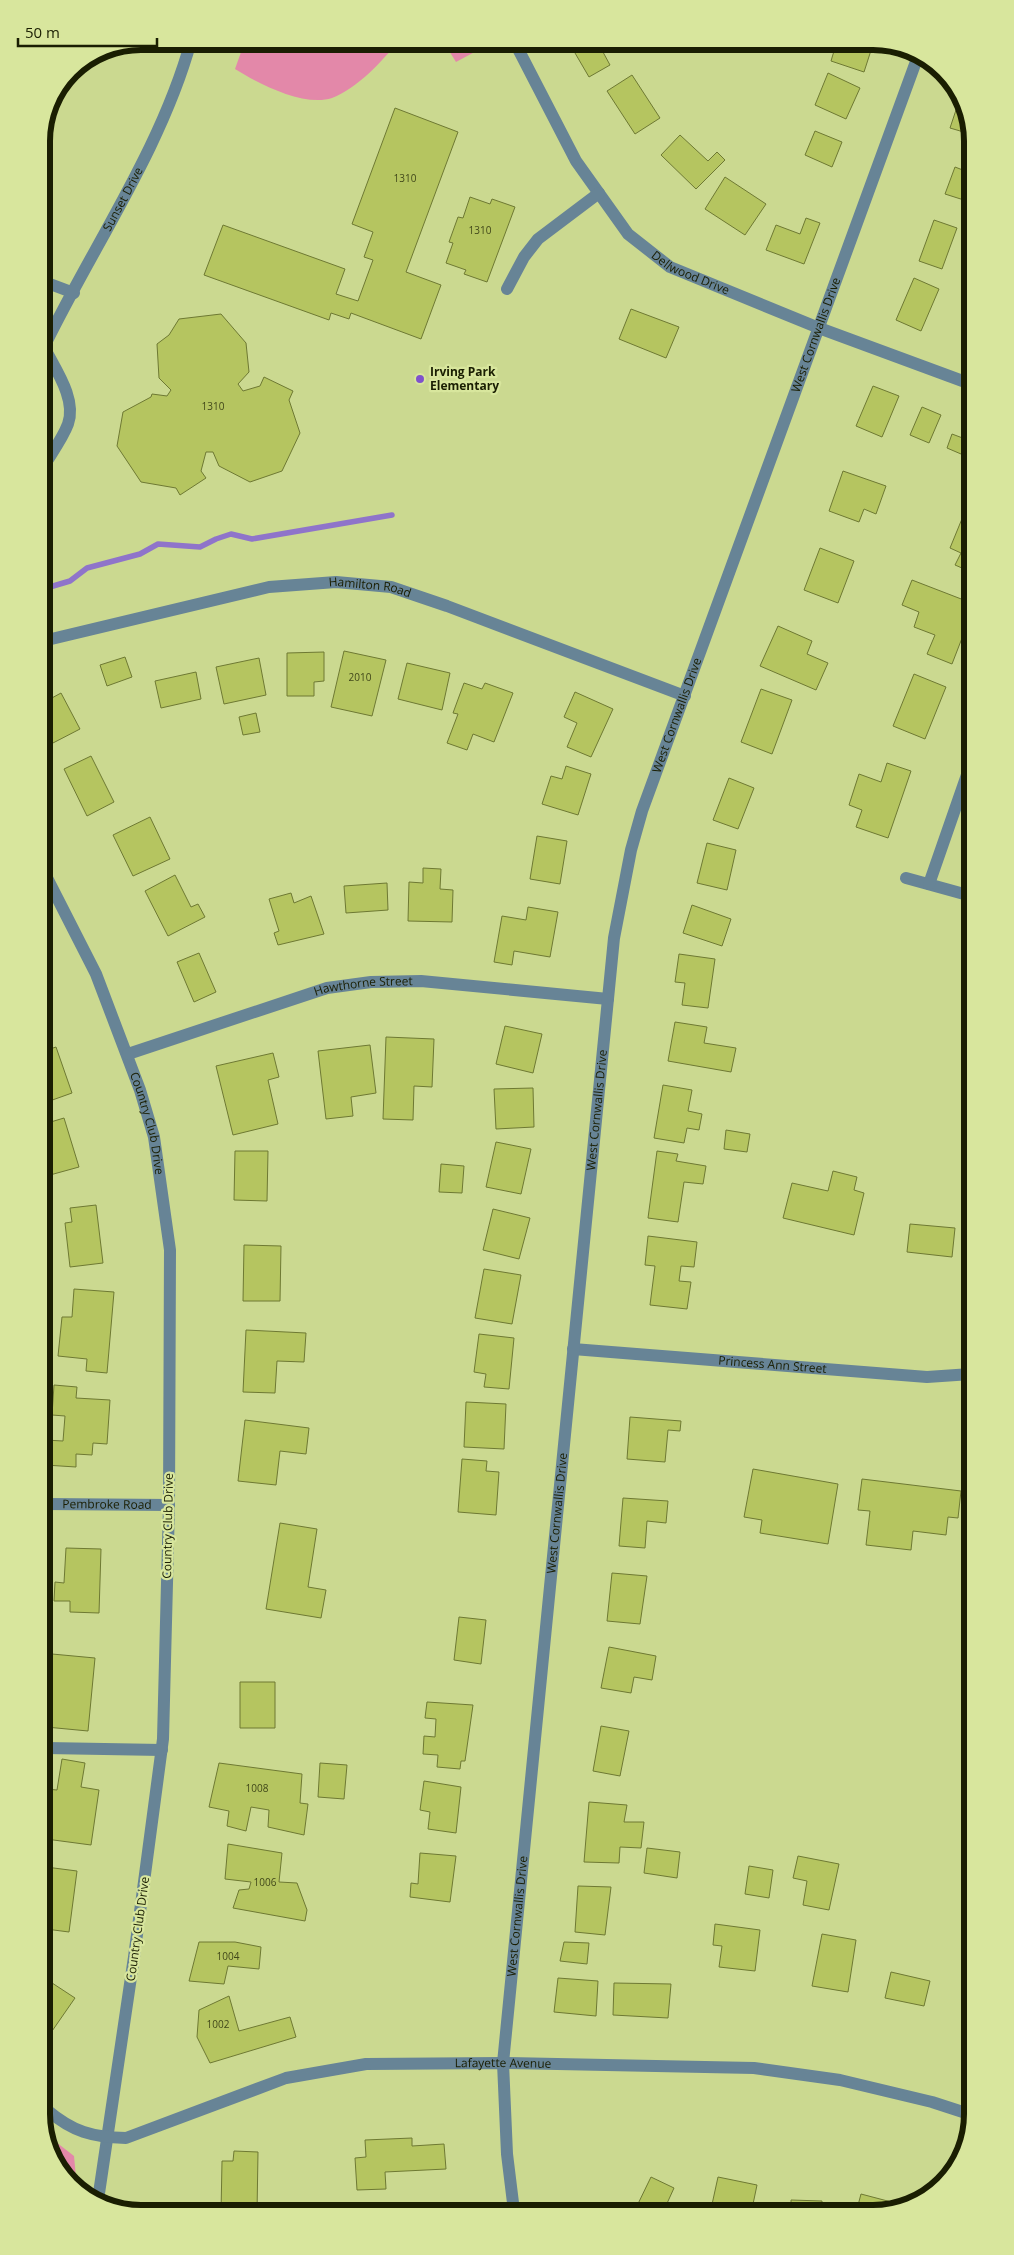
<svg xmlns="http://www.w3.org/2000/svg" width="1014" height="2255" font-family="'Open Sans',sans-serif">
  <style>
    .green { fill: #e388a9 }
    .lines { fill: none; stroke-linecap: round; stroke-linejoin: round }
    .stream { stroke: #8f74ca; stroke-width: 5.5 }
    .building { fill: #b5c560; stroke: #6e7933 }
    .minor { stroke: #678496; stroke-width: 12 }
    .poi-dot { fill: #7f52cb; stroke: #d8e69d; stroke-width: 2 }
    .labels { text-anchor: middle; stroke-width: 4.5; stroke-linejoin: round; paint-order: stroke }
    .number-label { font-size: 10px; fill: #41481a }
    .street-label { font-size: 12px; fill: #1a1e02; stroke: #d8e69d }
    .poi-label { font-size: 12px; font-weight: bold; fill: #1a1e02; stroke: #d8e69d; text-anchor: start }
    .rim { fill: none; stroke: #1a1e02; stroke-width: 6 }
  </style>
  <rect width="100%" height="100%" fill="#cbd990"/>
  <path class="green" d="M245,41h154c-18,21 -41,47 -67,57 -28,9 -73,-14 -97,-29z
    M443,41h44l-3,6 -28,15z
    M47,2135l27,21 3,32 -30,-42z"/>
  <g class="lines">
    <path class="stream" d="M43,589l27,-8 17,-13 53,-14 18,-10 42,3 16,-8 15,-5 21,5 140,-24"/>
  </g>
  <path class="building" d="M568,41h29l13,24 -21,12z
    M837,41h37l-10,31 -33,-11z
    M828,73l32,15 -14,31 -31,-14z
    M632,75l28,43 -25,16 -28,-43z
    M960,98l7,11v24l-17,-5z
    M395,108l63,24 -52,140 35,13 -20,54 -70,-26 -2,6 -18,-6 -2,7 -125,-45 19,-50 122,44 -9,25 22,7 15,-41 -9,-3 9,-25 -21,-8z
    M815,131l27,11 -10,25 -27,-12z
    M680,135l28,26 9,-9 8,8 -29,29 -35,-34z
    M955,167l13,5 -1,29 -22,-7z
    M725,177l41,27 -21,31 -40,-26z
    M470,197l20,7 2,-5 23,8 -28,75 -23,-8 2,-4 -20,-7 7,-20 -4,-1 9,-25 5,1z
    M806,218l14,5 -16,41 -38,-14 10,-25 24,9z
    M934,220l23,8 -15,41 -23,-8z
    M914,278l25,11 -18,42 -25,-11z
    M631,309l48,18 -13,31 -47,-19z
    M221,314l25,29 3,29 -11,12 5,7 17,-5 4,-9 29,14 -4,9 11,33 -18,38 -32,11 -31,-16 -6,-14h-7l-5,19 5,7 -26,17 -4,-7 -35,-6 -24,-36 6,-34 28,-15 1,-3 15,2 4,-6 -12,-12 -2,-34 12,-9 10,-16z
    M873,386l26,10 -17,41 -26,-11z
    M922,407l19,8 -12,28 -19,-8z
    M952,434l16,6v17l-21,-9z
    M843,471l43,15 -10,28 -12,-5 -5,13 -30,-11z
    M966,509l2,1 1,61 -14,-6 6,-12 -11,-5z
    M820,548l34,13 -16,42 -34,-13z
    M912,580l57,22v18l-17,44 -25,-10 8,-19 -21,-8 5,-15 -17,-7z
    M778,626l34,15 -5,13 21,9 -12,27 -56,-24z
    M344,651l42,9 -14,56 -41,-9z
    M324,652v29l-10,1v14h-27v-43z
    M125,657l7,20 -25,9 -7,-21z
    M259,658l7,37 -42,9 -8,-37z
    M407,663l43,10 -8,37 -44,-11z
    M196,672l5,27 -40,9 -6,-27z
    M914,674l32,13 -21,52 -32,-13z
    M464,683l18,6 3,-6 28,10 -19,49 -21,-8 -6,16 -20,-7 11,-29 -5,-1z
    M43,686l7,13 11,-6 19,36 -29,15 -8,-15z
    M761,689l31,11 -20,54 -31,-12z
    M575,692l38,17 -22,48 -24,-10 10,-24 -13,-6z
    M256,713l4,19 -17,3 -4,-18z
    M91,756l23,46 -27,14 -23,-47z
    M887,763l24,8 -23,67 -32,-11 6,-17 -13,-5 10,-31 22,8z
    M566,766l25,8 -13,41 -36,-11 9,-28 11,3z
    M729,778l25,10 -16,41 -25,-9z
    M150,817l20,42 -37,17 -20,-41z
    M537,836l30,5 -7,43 -30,-5z
    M707,843l29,7 -9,40 -30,-7z
    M423,868l18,1 -1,20 13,1 -1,32 -44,-1 1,-39 14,1z
    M175,875l16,32 7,-3 7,13 -37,19 -23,-45z
    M387,883l1,27 -42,3 -2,-27z
    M291,893l3,10 17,-7 13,38 -46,11 -4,-12 5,-2 -10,-32z
    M692,905l39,14 -9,27 -39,-13z
    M528,907l30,5 -8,45 -36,-6 -2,14 -18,-3 8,-46 24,4z
    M199,953l17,39 -22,10 -17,-40z
    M679,954l36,5 -7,49 -26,-3 3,-22 -10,-1z
    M675,1022l32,5 -3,16 32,5 -5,24 -63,-11z
    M505,1026l37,8 -9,39 -37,-9z
    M386,1037l48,2 -2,48 -18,-1 -1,34 -30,-1z
    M370,1045l6,48 -25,4 2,19 -27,3 -8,-68z
    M56,1047l16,46 -28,10v-52z
    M273,1053l6,24 -11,3 10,44 -45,11 -17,-69z
    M663,1085l29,5 -4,21 14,3 -3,16 -12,-2 -3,15 -30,-5z
    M533,1088l1,39 -38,2 -2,-40z
    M64,1118l15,49 -29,8 -6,-19v-32z
    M726,1130l24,4 -3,18 -23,-3z
    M496,1142l35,7 -10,45 -35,-7z
    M235,1151h33l-1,50 -33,-1z
    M657,1151l21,3 -2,7 30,5 -3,18 -19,-2 -6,40 -30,-4z
    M441,1164l23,2 -2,27 -23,-1z
    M833,1171l24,6 -3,13 10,3 -10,42 -71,-17 9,-35 36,8z
    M96,1205l7,58 -33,4 -5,-44 7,-1 -2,-14z
    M493,1209l37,9 -11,41 -36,-9z
    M910,1224l45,4 -3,29 -45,-5z
    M648,1236l49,6 -3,25 -13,-1 -2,15 12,1 -4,27 -37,-4 5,-39 -10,-1z
    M244,1245l37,1 -1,55h-37z
    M484,1269l37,6 -9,49 -37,-6z
    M74,1289l40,3 -7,81 -21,-2 1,-12 -29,-3 4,-39h10z
    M246,1330l60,3 -2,29 -27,-1 -2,32 -32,-1z
    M479,1334l35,4 -5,51 -25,-2 2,-13 -12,-2z
    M54,1385l23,2 -1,11 34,2 -3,44 -14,-1 -1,12 -16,-1v13l-31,-2v-25l18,1 2,-25 -13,-1z
    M466,1402l40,2 -2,45 -40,-2z
    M630,1417l51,4 -1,10 -12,-1 -3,32 -38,-3z
    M245,1420l64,8 -3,26 -26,-3 -4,34 -38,-4z
    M462,1459l25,2 -1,10 13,1 -3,43 -38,-3z
    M753,1469l85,15 -10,60 -68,-11 2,-13 -18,-3z
    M862,1479l99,12 -3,27 -10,-1 -2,18 -33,-4 -2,19 -45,-5 4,-34 -12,-1z
    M623,1498l45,3 -2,22 -19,-2 -2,27 -26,-2z
    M280,1523l37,6 -9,58 18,3 -5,28 -55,-9z
    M66,1548l35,1 -2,64 -29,-1v-11h-16l1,-19 9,1z
    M612,1573l35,3 -7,48 -33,-3z
    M459,1617l27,3 -5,44 -27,-4z
    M609,1647l47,9 -4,24 -18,-3 -3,16 -30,-5z
    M52,1654l43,4 -7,73 -42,-4v-25l2,1z
    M240,1682h35v46h-35z
    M427,1702l46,3 -8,56h-4l-1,8 -23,-2 1,-12 -15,-1 1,-18 11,1 1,-18 -11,-1z
    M601,1726l28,5 -9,45 -27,-5z
    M62,1759l23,4 -4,24 18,3 -8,55 -45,-6v-50l11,1z
    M219,1763l83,11 -2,29 8,1 -4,31 -36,-8 1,-17 -18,-3 -5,24 -19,-5 2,-15 -20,-4z
    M320,1763l27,2 -3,34 -26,-2z
    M424,1781l37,6 -5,46 -28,-4 2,-17 -10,-2z
    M589,1802l38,3 -3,17h20l-3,26 -21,-1 -1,16 -35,-1z
    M228,1844l54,9 -3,29 18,1 10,27 -2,11 -72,-13 6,-18 10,-1 2,-7 -26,-3z
    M647,1848l33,4 -3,26 -33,-5z
    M420,1853l36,3 -6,46 -40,-5 1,-14 7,1z
    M798,1856l41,8 -10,46 -26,-5 4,-24 -14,-3z
    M749,1866l24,4 -4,28 -24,-4z
    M46,1867l31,4 -8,61 -23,-3z
    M578,1886l33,1 -6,48 -30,-3z
    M715,1924l45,6 -5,41 -36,-4 3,-21 -9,-1z
    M822,1934l34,6 -8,52 -36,-6z
    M199,1942h36l26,5 -2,22 -31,-3 -4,18 -35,-3z
    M564,1942l25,1 -2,21 -27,-3z
    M891,1972l39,9 -6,25 -39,-8z
    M558,1978l40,3 -2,35 -42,-4z
    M46,1979l29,19 -25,36 -4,-2z
    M614,1983l57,1 -3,34 -55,-3z
    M229,1996l10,35 51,-14 6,20 -86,26 -13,-26 2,-27z
    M412,2138v8l32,-2 2,25 -61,3 1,17 -29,1 -2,-32 11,-1 -1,-17z
    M234,2151l24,1 -1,61h-36l1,-52h11z
    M651,2177l23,11 -10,22h-29z
    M718,2177l39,8 -5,24h-41z
    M861,2194l38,10 -2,4 -40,1z
    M791,2200l31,1v8h-31z
    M614,2207l1,3h-30z"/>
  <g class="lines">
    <g class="minor">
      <path id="s1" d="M514,41l62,120 52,73 42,33 149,61 149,55"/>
      <path d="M42,281l32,12"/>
      <path d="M507,289l17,-32 14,-18 61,-46"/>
      <path id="s2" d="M42,351c49,-102 119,-201 149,-310"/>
      <path d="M42,469c8,-14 20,-29 26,-45 9,-25 -13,-55 -24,-77"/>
      <path id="s3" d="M43,641l226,-54 67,-5 55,5 56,19 238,90"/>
      <path id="s4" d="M43,870l53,104 44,116 14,47 16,113 -1,255 -6,234 -29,218 -36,243"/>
      <path d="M906,878l58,16h5"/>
      <path d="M929,884l40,-115"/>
      <path id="s5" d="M128,1054l199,-66 44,-6 50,-1 187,18"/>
      <path id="s6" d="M573,1349l354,28 44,-3"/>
      <path id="s7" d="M45,1504l124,1"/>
      <path d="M46,1748l116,2"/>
      <path id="s8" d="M47,2110c26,22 45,27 79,28l160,-60 80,-14 137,-1 251,5 86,12 92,22 40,13"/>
      <path id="s9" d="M514,2211l-7,-57 -4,-91 111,-1125 17,-88 11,-39 276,-755"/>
    </g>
  </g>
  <circle class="poi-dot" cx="420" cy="379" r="5"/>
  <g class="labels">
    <g class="number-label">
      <text x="405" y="182">1310</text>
      <text x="480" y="234">1310</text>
      <text x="213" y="410">1310</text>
      <text x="360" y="681">2010</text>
      <text x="257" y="1792">1008</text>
      <text x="265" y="1886">1006</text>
      <text x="228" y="1960">1004</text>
      <text x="218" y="2028">1002</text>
    </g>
    <g class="street-label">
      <text dy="4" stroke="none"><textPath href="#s2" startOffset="172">Sunset Drive</textPath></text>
      <text dy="4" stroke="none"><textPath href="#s1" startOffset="299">Dellwood Drive</textPath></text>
      <text dy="4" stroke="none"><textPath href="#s9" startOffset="1916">West Cornwallis Drive</textPath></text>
      <text dy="4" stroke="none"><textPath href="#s3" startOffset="334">Hamilton Road</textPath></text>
      <text dy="4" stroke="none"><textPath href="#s9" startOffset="1511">West Cornwallis Drive</textPath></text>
      <text dy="4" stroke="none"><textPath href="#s5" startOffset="246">Hawthorne Street</textPath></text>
      <text dy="4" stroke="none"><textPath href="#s9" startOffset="1106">West Cornwallis Drive</textPath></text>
      <text dy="4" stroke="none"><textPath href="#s4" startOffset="275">Country Club Drive</textPath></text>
      <text dy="4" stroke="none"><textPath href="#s6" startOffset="200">Princess Ann Street</textPath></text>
      <text dy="4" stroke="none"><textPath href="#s7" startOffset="62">Pembroke Road</textPath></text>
      <text dy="4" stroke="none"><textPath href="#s9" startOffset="701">West Cornwallis Drive</textPath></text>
      <text transform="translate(168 1526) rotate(-89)" y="4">Country Club Drive</text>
      <text dy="4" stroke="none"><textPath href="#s9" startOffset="296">West Cornwallis Drive</textPath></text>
      <text transform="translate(138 1929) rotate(-82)" y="4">Country Club Drive</text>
      <text dy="4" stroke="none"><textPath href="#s8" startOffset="475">Lafayette Avenue</textPath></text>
    </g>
    <g class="poi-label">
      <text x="430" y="376">Irving Park<tspan x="430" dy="14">Elementary</tspan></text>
    </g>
  </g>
  <path d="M0 0H1014V2255H0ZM141 50H873A91 91 0 0 1 964 141V2114A91 91 0 0 1 873 2205H141A91 91 0 0 1 50 2114V141A91 91 0 0 1 141 50Z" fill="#d8e69d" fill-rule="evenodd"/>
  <path class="rim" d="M141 50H873A91 91 0 0 1 964 141V2114A91 91 0 0 1 873 2205H141A91 91 0 0 1 50 2114V141A91 91 0 0 1 141 50Z"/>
  <path d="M18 38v8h139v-8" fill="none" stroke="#1a1e02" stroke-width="2.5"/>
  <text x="25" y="38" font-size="15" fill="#1a1e02" stroke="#d8e69d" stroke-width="4" paint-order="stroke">50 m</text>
</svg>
